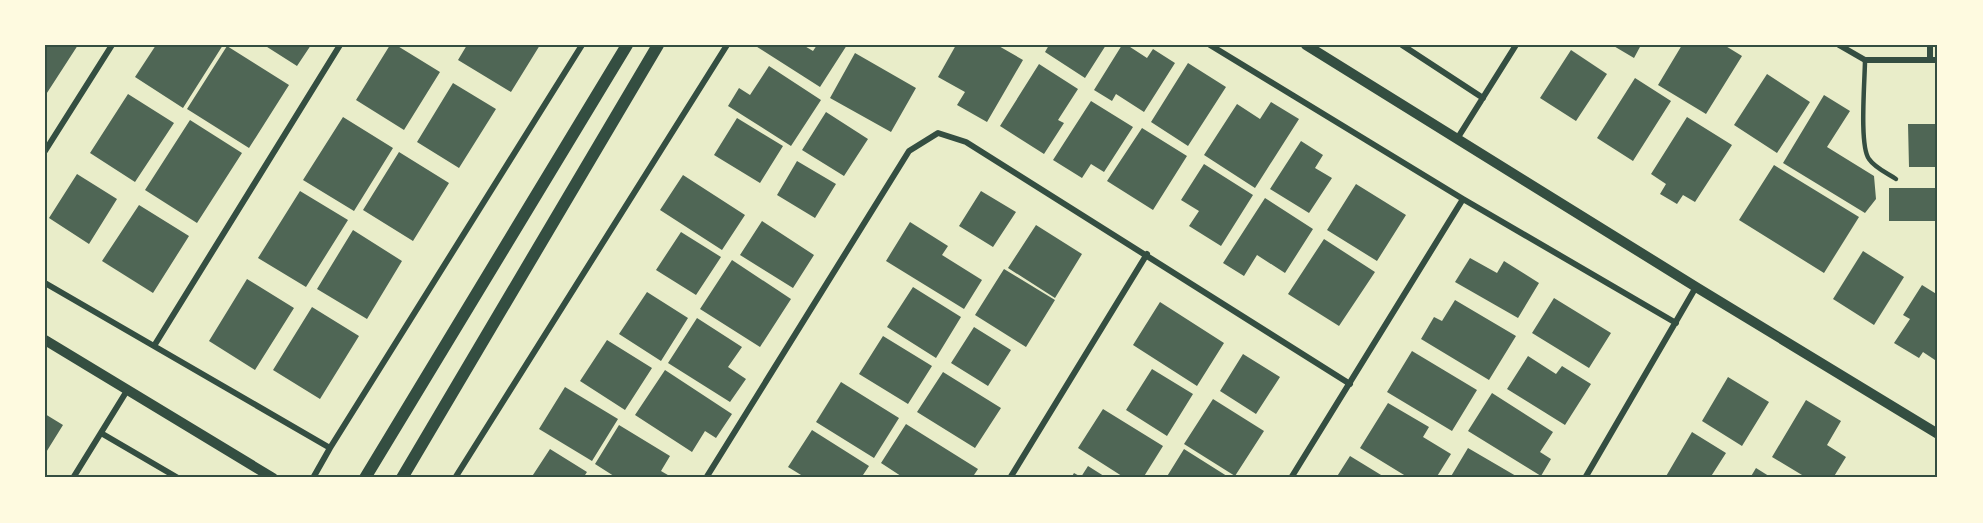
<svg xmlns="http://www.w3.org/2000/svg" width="1983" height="523" font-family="'DejaVu Sans',sans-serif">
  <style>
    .building { fill: #4f6655 }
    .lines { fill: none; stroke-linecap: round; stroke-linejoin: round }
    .service { stroke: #344e41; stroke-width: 4.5 }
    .minor { stroke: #344e41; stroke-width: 6 }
    .tertiary { stroke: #344e41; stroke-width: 10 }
    .secondary { stroke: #344e41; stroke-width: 12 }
    .neatline { fill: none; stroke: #344e41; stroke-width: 2 }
  </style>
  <rect width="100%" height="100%" fill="#e9edc9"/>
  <path class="building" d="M47,45h31l-33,51v-48z
    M156,45h67l-40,63 -48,-31z
    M264,45h47l-14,21z
    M390,45h6l44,27 -36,58 -48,-30z
    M467,45h73l-29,47 -53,-32z
    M754,45h49l10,6 4,-6h30l-27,42z
    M956,45h41l26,15 -36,62 -30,-17 8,-13 -27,-15z
    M1049,45h57l-21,33 -40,-26z
    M1122,45h5l20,13 6,-9 22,14 -31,49 -28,-18 -4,7 -18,-11z
    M1612,45h29l-7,13z
    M1682,45h42l18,11 -36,58 -48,-29z
    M227,46l62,39 -40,63 -62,-39z
    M1571,50l36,24 -31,47 -36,-23z
    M855,53l61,35 -25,44 -61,-34z
    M1188,63l38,24 -38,59 -37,-24z
    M1039,64l39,25 -20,31 6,3 -20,31 -44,-28z
    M769,66l52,34 -30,46 -63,-40 11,-18 11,7z
    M1767,74l43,28 -33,51 -43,-28z
    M1635,78l36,23 -38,60 -36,-23z
    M453,83l43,26 -37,59 -42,-26z
    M128,94l46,29 -39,59 -45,-29z
    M1824,95l26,16 -23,36 47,29 2,23 -11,14 -82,-50z
    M1091,101l42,26 -29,45 -13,-8 -9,14 -29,-18z
    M1271,102l28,17 -44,69 -51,-33 33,-51 23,15z
    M826,112l42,27 -24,37 -42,-26z
    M343,117l50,31 -39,63 -51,-31z
    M1687,117l45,28 -37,57 -12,-7 -6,9 -17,-10 6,-10 -15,-10z
    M737,118l46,28 -23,37 -46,-28z
    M190,120l52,33 -45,70 -52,-33z
    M1908,124h30v43h-29z
    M1142,128l45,28 -34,54 -46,-29z
    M1301,141l22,14 -8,13 17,10 -23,35 -39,-24z
    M399,152l50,31 -36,58 -50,-31z
    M797,161l39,23 -21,34 -38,-23z
    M1204,164l49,31 -32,51 -32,-20 10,-15 -18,-11z
    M1774,165l85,52 -35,56 -85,-53z
    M77,174l40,25 -28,45 -40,-26z
    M683,175l62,40 -23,35 -62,-40z
    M1356,184l50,31 -29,46 -50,-31z
    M1889,188h49v33h-49z
    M300,191l48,29 -42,67 -48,-29z
    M981,191l35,21 -23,35 -34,-21z
    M1265,198l48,31 -28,44 -28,-18 -13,21 -21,-13z
    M139,205l50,31 -36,57 -51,-32z
    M762,221l52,34 -21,33 -53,-33z
    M910,222l38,24 -6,9 40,25 -18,29 -78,-48z
    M1036,225l46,29 -27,44 -47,-30z
    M353,230l49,31 -35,58 -50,-30z
    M681,232l40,25 -25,38 -40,-25z
    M1324,239l51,33 -36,54 -51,-32z
    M1863,251l41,26 -30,48 -41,-26z
    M1470,258l27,15 7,-12 35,22 -21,35 -63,-36z
    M732,260l59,39 -31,48 -60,-38z
    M1004,269l51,31 -29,47 -51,-32z
    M247,279l47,29 -39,62 -46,-29z
    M1922,285l16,10v67l-15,-10 -4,6 -25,-15 16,-24 -7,-4z
    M913,287l48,30 -25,41 -49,-31z
    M647,292l41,26 -27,43 -42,-27z
    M1554,298l57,35 -22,35 -57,-35z
    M1455,300l61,36 -27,44 -68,-41 13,-22 8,4z
    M1160,302l64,41 -27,43 -64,-41z
    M312,307l47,29 -39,63 -47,-29z
    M697,318l45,29 -14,20 18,12 -16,23 -62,-39z
    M974,327l37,23 -23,36 -37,-23z
    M883,336l49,30 -24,38 -49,-30z
    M607,340l45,28 -27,42 -45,-29z
    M1412,351l65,39 -25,41 -65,-39z
    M1243,354l37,23 -24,37 -36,-23z
    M1528,356l28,18 6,-8 29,18 -26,41 -58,-36z
    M1152,369l41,25 -26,42 -41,-26z
    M665,370l67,44 -16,24 -11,-7 -13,21 -57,-37z
    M943,372l58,36 -26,40 -58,-36z
    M1728,377l41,25 -27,44 -40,-25z
    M841,382l58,36 -25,40 -58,-36z
    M565,387l53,32 -26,42 -53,-32z
    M1492,393l61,39 -13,20 11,7 -10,17 -73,-45z
    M1213,399l51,32 -29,45 -51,-32z
    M1806,400l35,21 -14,24 19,12 -13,21h-26l-35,-21z
    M1388,403l41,24 -6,10 28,17 -15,24h-27l-49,-30z
    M1103,409l60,37 -20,32h-18l-47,-30z
    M45,414l18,11 -18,29z
    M906,424l72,45 -6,9h-68l-23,-15z
    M619,425l51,31 -9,15 12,7h-56l-22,-14z
    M812,430l57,36 -8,12h-55l-18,-11z
    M1692,432l34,21 -16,25h-45z
    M1468,448l48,28 -1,2h-65z
    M550,449l37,23 -4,6h-52z
    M1184,449l46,29h-64z
    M1350,456l36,22h-50z
    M1088,466l19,12h-36l3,-5 7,4z
    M1756,468l16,10h-22z"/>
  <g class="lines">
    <path class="service" d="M1865,60c0,19 -6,86 4,99 6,9 18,14 27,20"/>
    <path class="minor" d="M1210,45l253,154 213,124
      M1402,45l81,53
      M1839,45l26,15h73
      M1930,45v15
      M1457,139l59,-94
      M45,151l67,-106
      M45,283l285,165
      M154,346l186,-301
      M101,433l77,45
      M73,478l55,-89
      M313,478l17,-30 252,-403
      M455,478l272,-433
      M706,478l203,-327 29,-18 28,9 384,242
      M1010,478l137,-224
      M1291,478l172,-279
      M1585,478l111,-191"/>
    <path class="tertiary" d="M1306,45l390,242 242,147
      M45,340l228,138"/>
    <path class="secondary" d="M365,478l262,-433
      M402,478l256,-433"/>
  </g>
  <rect width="1983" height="523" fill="none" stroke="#fefae0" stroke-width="93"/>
  <rect x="46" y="46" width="1890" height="430" class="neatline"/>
</svg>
